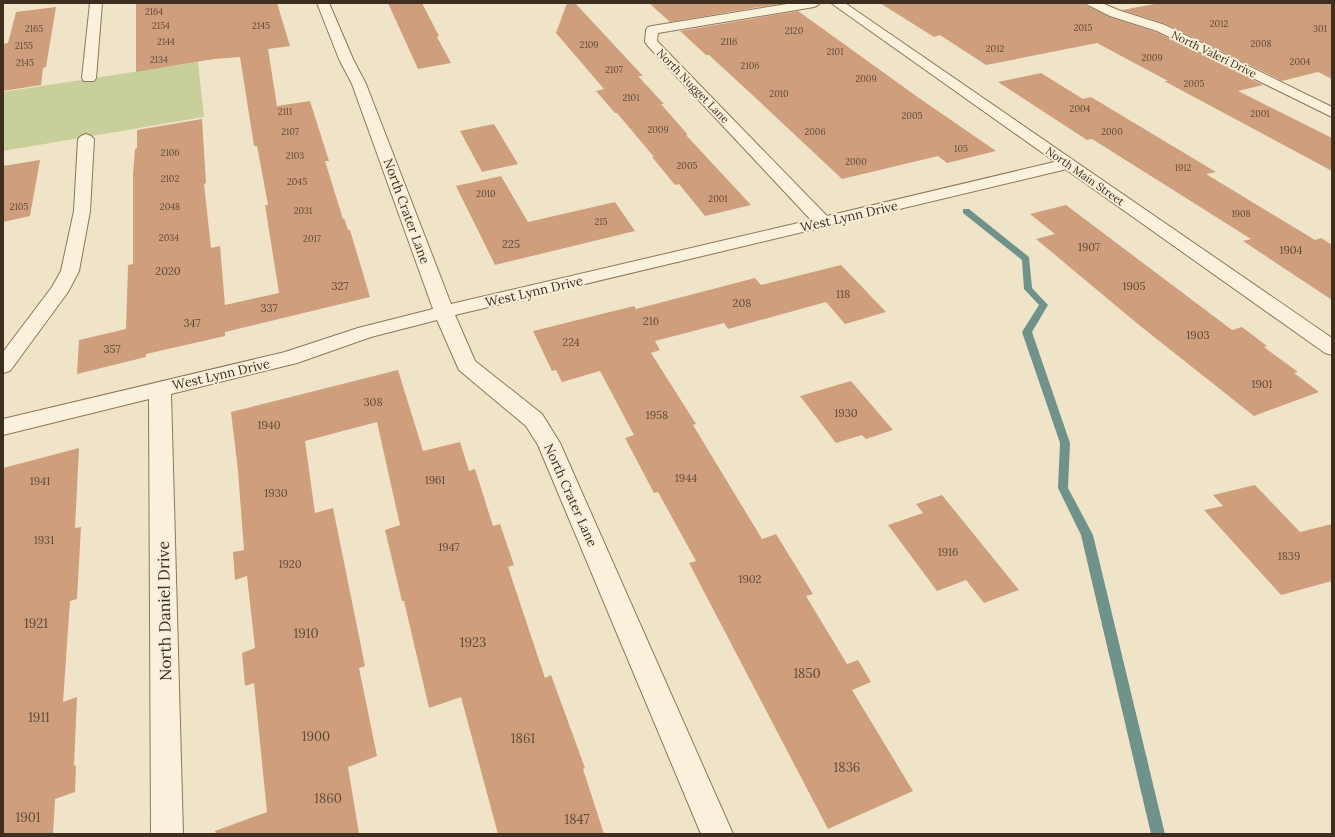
<svg xmlns="http://www.w3.org/2000/svg" width="1335" height="837" font-family="Lora,serif">
  <style>
    .green { fill: #c9cf9b }
    .lines { fill: none; stroke-linecap: round; stroke-linejoin: round }
    .stream { fill: #6f938a; fill-rule: evenodd }
    .building { fill: #cf9f7d }
    .minor-casing { stroke: #8d765c; stroke-width: 2 }
    .tertiary-casing { stroke: #8d765c; stroke-width: 2 }
    .minor { fill: #faf1dc; fill-rule: evenodd }
    .tertiary { fill: #faf1dc; fill-rule: evenodd }
    .labels { text-anchor: middle; stroke-width: 4; stroke-linejoin: round; paint-order: stroke }
    .far-number-label { font-size: 9px; fill: #624a37 }
    .far-street-label { font-size: 11px; fill: #3d2e20; stroke: #f7eed8 }
    .number-label { font-size: 11px; fill: #624a37 }
    .street-label { font-size: 13px; fill: #3d2e20; stroke: #f7eed8 }
    .near-number-label { font-size: 13px; fill: #624a37 }
    .near-street-label { font-size: 16px; fill: #3d2e20; stroke: #f7eed8 }
  </style>
  <rect width="100%" height="100%" fill="#f0e4c8"/>
  <path class="green" d="M198,62l6,55 -201,34v-59z"/>
  <g class="lines">
    <path class="stream" d="M963,209h6l60,48 3,31 16,17 -16,27 38,111 -2,45 25,47 72,299h-14l-70,-299 -23,-47 2,-45 -38,-111 17,-27 -15,-16 -2,-29 -59,-47z"/>
  </g>
  <path class="building" d="M136,3h141l13,43 -22,3 9,57 33,-5 19,60h-4l18,58 1,-1 4,12h2l20,67 -145,35v4l-79,18v3l-69,17 2,-34 47,-11 2,-64 5,-1v-90l2,-25 2,-1v-18l65,-11 4,64 -2,1 7,64 9,-2 5,59 54,-12 -14,-88h3l-11,-59h-3l-14,-89 -26,2 -78,13z
    M388,3h34l17,33 -2,1 14,26 -33,6z
    M567,3h8l68,73h-5l26,28h-3l27,31h-2l65,70 -46,11 -26,-32 -4,1 -23,-28h2l-37,-44h-2l-19,-22 8,-2 -48,-56z
    M649,3h135l-114,19z
    M880,3h204l3,3 23,11 46,15 107,53 -25,6 94,47v33l-168,-90h4l-71,-38 -111,22 -46,-30 -6,2z
    M1160,3h172v76l-14,-7 -36,9 -116,-57 -44,-14z
    M56,7l-10,60 -3,1 -2,17 -38,6v-47l5,-1 8,-31z
    M798,11l121,87 77,53 -49,12 -9,-7 -96,23 -82,-77 -51,-47h-3l-26,-24z
    M1041,73l42,26 8,-2 125,75 -10,2 109,66 6,-2 11,7v55l-89,-59 8,-2 -159,-100 -5,1 -89,-58z
    M494,124l24,40 -36,8 -22,-41z
    M40,160l-10,56 -27,6v-56z
    M501,176l27,46 87,-20 20,29 -140,34 -39,-79z
    M1066,205l166,125 10,-3 25,19 -3,1 34,25 -4,1 25,19 -65,24 -115,-91 -103,-86 19,-5 -25,-20z
    M841,265l45,47 -41,12 -19,-22 -98,27 -4,-6 -69,18 5,9 -9,3 45,71 -3,1 69,114 14,-5 37,60 -7,2 41,68 11,-4 13,22 -19,8 61,101 -85,38 -139,-266 7,-2 -38,-69 -4,1 -29,-55 9,-3 -34,-64 -38,11 -6,-12 -4,1 -19,-40 101,-25 2,3 119,-31 6,7z
    M398,370l25,81 37,-9 9,29 6,-2 18,57 7,-2 14,41 -6,2 37,111 6,-3 34,93 -2,1 21,65h-106l-37,-137 -32,11 -25,-107h-2l-17,-71 15,-5 -23,-103 -72,19 10,72 18,-5 32,158 -6,2 18,88 -29,11 11,67h-143l-1,-3 52,-19 -13,-129 -9,3 -3,-33 13,-5 -8,-72 -12,4 -2,-28 11,-2 -6,-79 -7,-59z
    M851,381l42,49 -27,9 -4,-4 -26,8 -36,-47z
    M79,448l-4,80 6,-1 -4,72 -7,2 -7,101 14,-5 -3,69 2,-1 -1,27 -20,7 -2,35h-50v-366z
    M1255,485l45,47 32,-8v57l-51,14 -77,-85 19,-4 -10,-11z
    M942,495l77,95 -35,13 -18,-23 -29,11 -49,-66 35,-12 -7,-9z"/>
  <g class="lines">
    <defs>
      <path id="minor" d="M90,3h12l-6,75 -2,3h-10l-2,-3z
        M317,3h12l24,56 13,25 85,220 360,-84 -164,-175 -2,-3 1,-12 2,-3 4,-1 141,-23h27l-2,2 -4,2 -156,26 -1,8 170,175 240,-57 6,2 2,3 -2,3 -6,2 -612,146 20,46 67,53 18,29 173,391h-32l-163,-389 -12,-19 -67,-56 -22,-50 -66,17 -74,26 -126,31 12,440h-32l-2,-435 -146,36v-16l282,-67 73,-24 75,-19 -81,-225 -13,-25z
        M1086,3h16l16,7 47,15 167,82v10l-175,-86 -47,-15 -22,-11z
        M86,134l5,2 3,3 -4,72 -11,60 -11,21 -58,79 -7,2v-21l49,-65 9,-16 13,-60 4,-72 3,-3z"/>
      <path id="tertiary" d="M831,3h14l487,335v17l-7,-2z"/>
    </defs>
    <use href="#minor" class="minor-casing"/>
    <use href="#tertiary" class="tertiary-casing"/>
    <use href="#minor" class="minor"/>
    <use href="#tertiary" class="tertiary"/>
  </g>
  <g class="labels">
    <g class="far-number-label">
      <text x="154" y="15">2164</text>
      <text x="1219" y="27">2012</text>
      <text x="161" y="29">2154</text>
      <text x="261" y="29">2145</text>
      <text x="1083" y="31">2015</text>
      <text x="34" y="32">2165</text>
      <text x="1320" y="32">301</text>
      <text x="794" y="34">2120</text>
      <text x="166" y="45">2144</text>
      <text x="729" y="45">2116</text>
      <text x="1261" y="47">2008</text>
      <text x="589" y="48">2109</text>
      <text x="24" y="49">2155</text>
      <text x="995" y="52">2012</text>
      <text x="835" y="55">2101</text>
      <text x="1152" y="61">2009</text>
      <text x="159" y="63">2134</text>
      <text x="1300" y="65">2004</text>
      <text x="25" y="66">2145</text>
      <text x="750" y="69">2106</text>
      <text x="614" y="73">2107</text>
      <text x="866" y="82">2009</text>
      <text x="1194" y="87">2005</text>
      <text x="779" y="97">2010</text>
      <text x="631" y="101">2101</text>
      <text x="1080" y="112">2004</text>
      <text x="285" y="115">2111</text>
      <text x="1260" y="117">2001</text>
      <text x="912" y="119">2005</text>
      <text x="658" y="133">2009</text>
      <text x="290" y="135">2107</text>
      <text x="815" y="135">2006</text>
      <text x="1112" y="135">2000</text>
      <text x="961" y="152">105</text>
      <text x="170" y="156">2106</text>
      <text x="295" y="159">2103</text>
      <text x="856" y="165">2000</text>
      <text x="687" y="169">2005</text>
      <text x="1183" y="171">1912</text>
      <text x="170" y="182">2102</text>
      <text x="297" y="185">2045</text>
      <text x="486" y="197">2010</text>
      <text x="718" y="202">2001</text>
      <text x="19" y="210">2105</text>
      <text x="170" y="210">2048</text>
      <text x="303" y="214">2031</text>
      <text x="1241" y="217">1908</text>
      <text x="601" y="225">215</text>
      <text x="169" y="241">2034</text>
      <text x="312" y="242">2017</text>
    </g>
    <g class="far-street-label">
      <text transform="translate(1214 54) rotate(26)" y="4">North Valeri Drive</text>
      <text transform="translate(693 86) rotate(46)" y="4">North Nugget Lane</text>
      <text transform="translate(1085 176) rotate(35)" y="4">North Main Street</text>
    </g>
    <g class="number-label">
      <text x="511" y="248">225</text>
      <text x="1089" y="251">1907</text>
      <text x="1291" y="254">1904</text>
      <text x="168" y="275">2020</text>
      <text x="340" y="290">327</text>
      <text x="1134" y="290">1905</text>
      <text x="843" y="298">118</text>
      <text x="742" y="307">208</text>
      <text x="269" y="312">337</text>
      <text x="651" y="325">216</text>
      <text x="192" y="327">347</text>
      <text x="1198" y="339">1903</text>
      <text x="571" y="346">224</text>
      <text x="112" y="353">357</text>
      <text x="1262" y="388">1901</text>
      <text x="373" y="406">308</text>
      <text x="846" y="417">1930</text>
      <text x="657" y="419">1958</text>
      <text x="269" y="429">1940</text>
      <text x="686" y="482">1944</text>
      <text x="435" y="484">1961</text>
      <text x="40" y="485">1941</text>
      <text x="276" y="497">1930</text>
      <text x="44" y="544">1931</text>
      <text x="449" y="551">1947</text>
      <text x="948" y="556">1916</text>
      <text x="1289" y="560">1839</text>
      <text x="290" y="568">1920</text>
      <text x="750" y="583">1902</text>
    </g>
    <g class="street-label">
      <text transform="translate(407 211) rotate(70)" y="5">North Crater Lane</text>
      <text transform="translate(849 216) rotate(-13)" y="5">West Lynn Drive</text>
      <text transform="translate(534 291) rotate(-13)" y="5">West Lynn Drive</text>
      <text transform="translate(221 374) rotate(-13)" y="5">West Lynn Drive</text>
      <text transform="translate(571 495) rotate(66)" y="5">North Crater Lane</text>
    </g>
    <g class="near-number-label">
      <text x="36" y="628">1921</text>
      <text x="306" y="638">1910</text>
      <text x="473" y="647">1923</text>
      <text x="807" y="678">1850</text>
      <text x="39" y="722">1911</text>
      <text x="316" y="741">1900</text>
      <text x="523" y="743">1861</text>
      <text x="847" y="772">1836</text>
      <text x="328" y="803">1860</text>
      <text x="28" y="822">1901</text>
      <text x="577" y="824">1847</text>
    </g>
    <g class="near-street-label">
      <text transform="translate(164 611) rotate(-91)" y="6">North Daniel Drive</text>
    </g>
  </g>
  <rect width="1335" height="837" fill="none" stroke="#3d2e20" stroke-width="8"/>
</svg>
